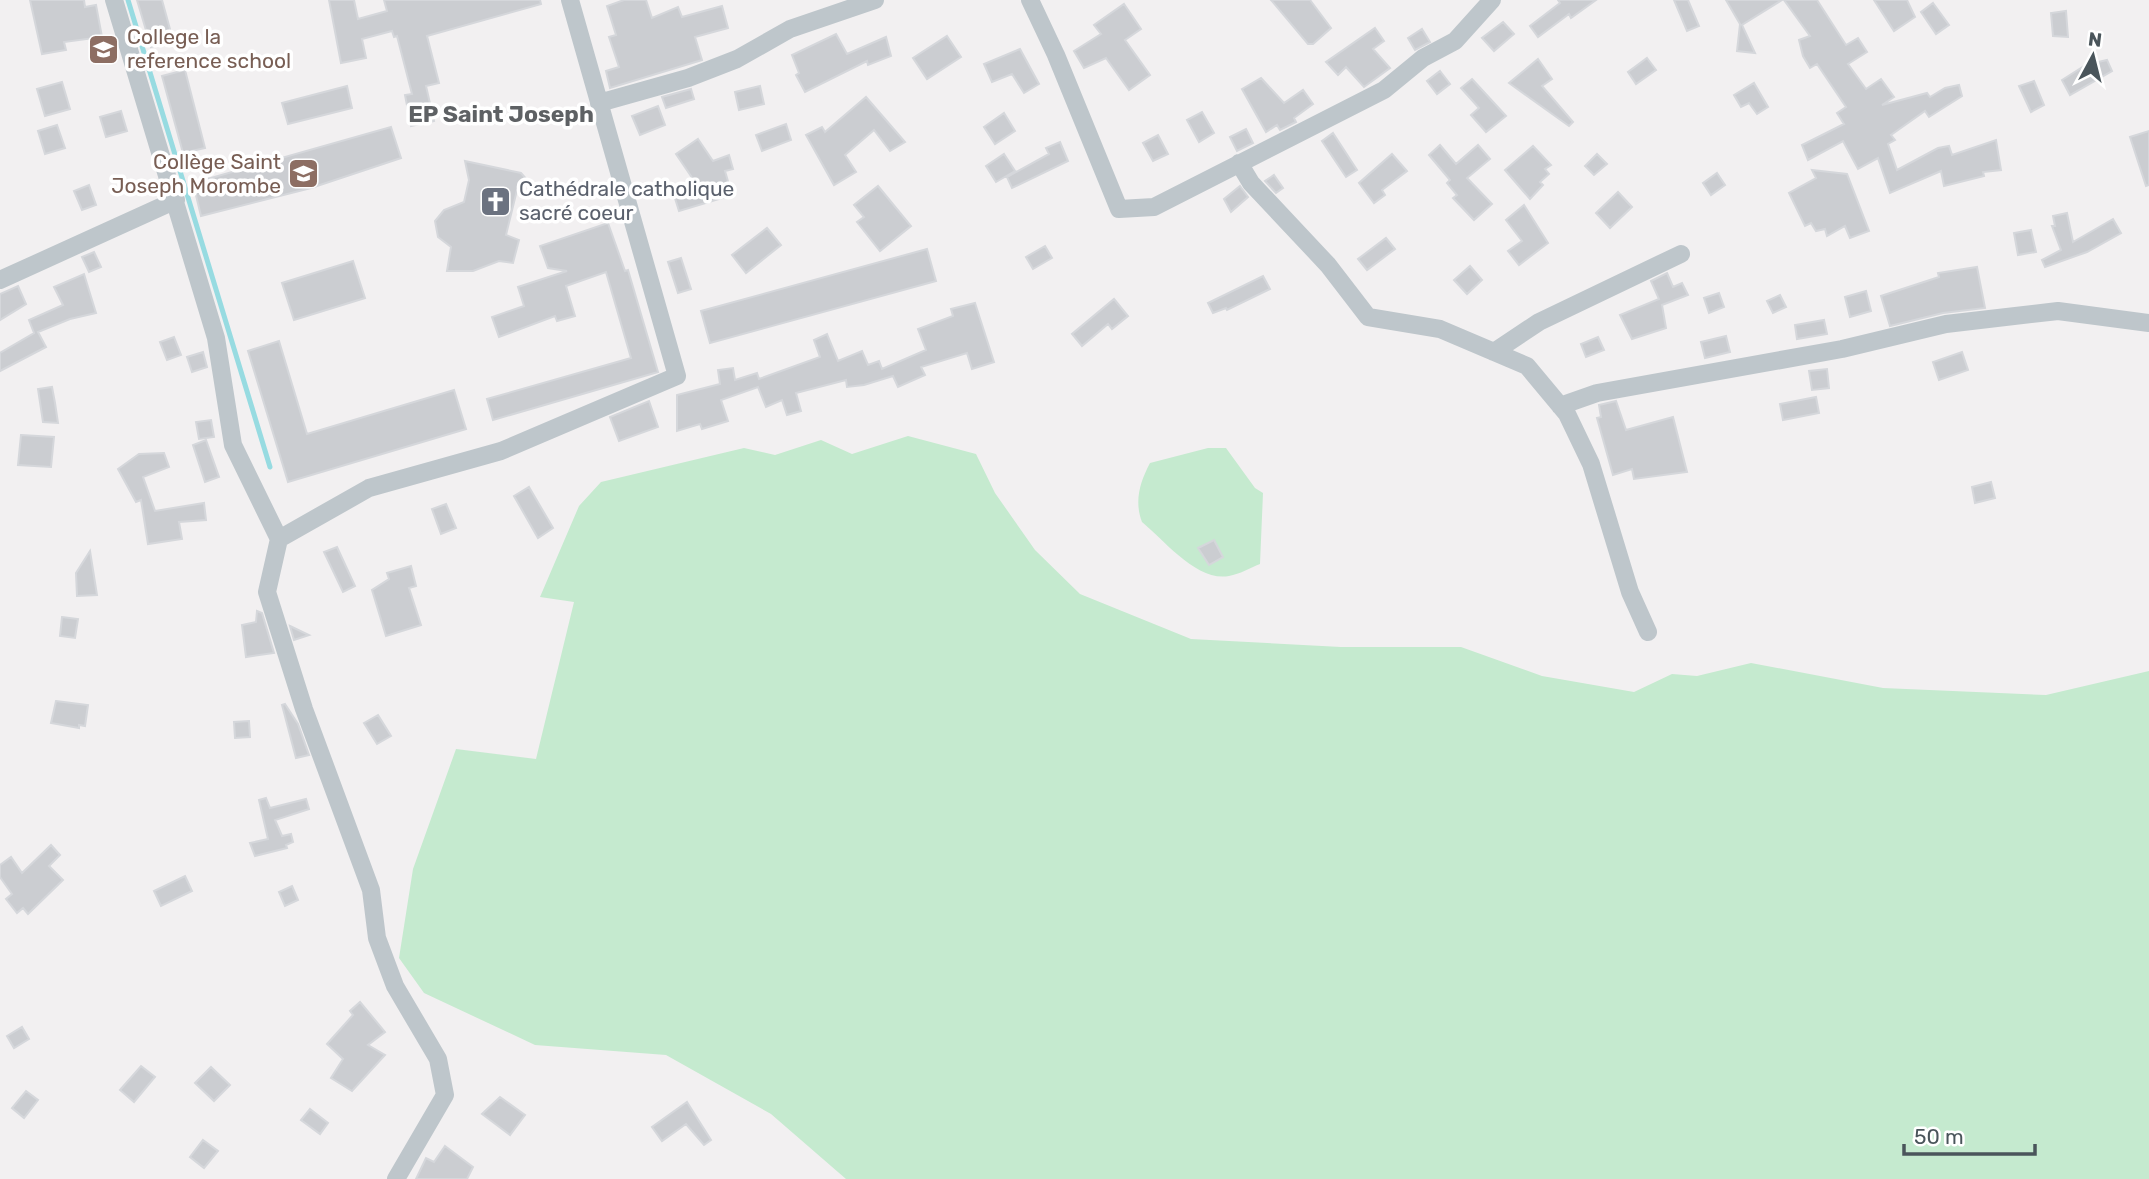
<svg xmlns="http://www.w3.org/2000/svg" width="2149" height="1179" font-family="Rubik,sans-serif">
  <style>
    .green { fill: #c5eacf }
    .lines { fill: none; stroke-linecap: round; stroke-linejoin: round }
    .stream { stroke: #97dbe1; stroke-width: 5 }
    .building { fill: #cbcdd1; stroke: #d5d7db; stroke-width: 2 }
    .minor { stroke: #bec6cb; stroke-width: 18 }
    .labels { text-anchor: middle; stroke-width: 7; stroke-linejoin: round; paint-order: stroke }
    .education-label { font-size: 21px; fill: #785e54; stroke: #fff; text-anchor: start }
    .worship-label { font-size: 21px; fill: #5b616d; stroke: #fff; text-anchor: start }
    .neighbourhood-label { font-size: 23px; font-weight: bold; fill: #5e6164; stroke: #fff }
  </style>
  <rect width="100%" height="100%" fill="#f2f0f1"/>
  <path class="green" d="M908,436l68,18 19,39 40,57 45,44 111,45 150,8h120l81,29 92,16 38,-18 25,2 54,-13 132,25 163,7 103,-24v508h-1303l-75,-65 -105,-59 -131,-10 -111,-52 -25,-35 14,-89 43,-120 80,10 38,-157 -34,-5 39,-91 22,-24 143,-34 31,7 46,-15 31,14z
    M1208,448h18l29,40 8,5 -3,71c-10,4 -20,10 -31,12 -32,6 -65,-36 -87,-54 -8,-21 -2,-40 8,-59z"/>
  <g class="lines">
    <path class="stream" d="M128,0l142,467"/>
  </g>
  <path class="building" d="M30,0h54l1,7 11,-2 6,32 -38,5 2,8 -24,4z
    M137,0h25l11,40 -22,7z
    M329,0h25l4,19 29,-8 -3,-11h156l1,4 -114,32 12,47 -13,3 8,35 -23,5 -6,-31 7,-1 -15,-58 -3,1 -2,-6 -30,8 4,19 -25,5z
    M624,0h22l6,18 26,-11 4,10 40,-11 6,22 -33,9 7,23 -92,28 -4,-17 13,-4 -10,-30 7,-2 -9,-29z
    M1271,0h39l21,28 -18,16h-5z
    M1558,0h38l-25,18 -2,-4 -31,23 -8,-11 30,-23z
    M1674,0h14l11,26 -12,5z
    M1726,0h56l-40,25 13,28 -18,-2 3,-27z
    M1784,0h33l29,45 12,-7 9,14 -19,12 18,25 15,-10 13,18 -12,8 45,-12 3,4 15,-9 14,-3 3,11 -33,21 -4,-6 -34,24 4,5 -7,4 9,26 41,-22 11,-2 3,9 44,-15 5,30 -18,2 1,4 -40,10 -3,-15 -51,22 -12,-35 -20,11 -15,-28 -35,19 -6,-15 42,-21 -7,-11 9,-6 -29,-43 -7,4 -7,-12 -4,-16 11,-4z
    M1874,0h33l8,17 -21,14z
    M1933,3l16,22 -13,9 -15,-22z
    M1124,4l17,25 -16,11 25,35 -21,15 -23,-32 -22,10 -10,-17 27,-17 -7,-9z
    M2066,11l2,26 -15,-1 -2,-23z
    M1503,22l11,12 -20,17 -12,-13z
    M1375,28l9,13 -11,8 17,19 -26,19 -18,-20 -8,8 -12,-13z
    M1422,29l8,13 -15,8 -7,-12z
    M836,34l11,20 39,-17 5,19 -23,9 -1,-4 -62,31 -9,-17 3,-2 -7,-18z
    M947,36l14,21 -34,22 -14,-21z
    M1020,49l19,35 -15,9 -12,-19 -20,8 -8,-18z
    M1647,58l9,12 -20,14 -8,-12z
    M1538,59l14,20 -10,7 31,36 -4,4 -60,-43z
    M2107,60l5,11 -42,24 -8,-15 30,-19 2,2z
    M185,70l20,78 -22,5 -21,-77z
    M1440,71l10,13 -13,10 -10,-13z
    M1261,78l23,25 19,-13 10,14 -19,14 2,4 -16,8 -3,-5 -11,7 -24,-43z
    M1472,79l34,37 -20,16 -15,-17 8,-7 -18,-20z
    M2034,81l10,24 -13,7 -12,-26z
    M62,82l8,27 -25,7 -8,-27z
    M1754,83l14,24 -11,7 -8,-11 -8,4 -7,-12z
    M347,86l5,22 -64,16 -6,-21z
    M760,86l4,18 -25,6 -4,-18z
    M691,89l3,10 -28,9 -4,-11z
    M866,97l39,45 -15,9 -16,-21 -29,25 11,17 -22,13 -28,-50 16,-8 3,5z
    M658,106l7,19 -25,10 -8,-19z
    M121,111l6,20 -21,6 -6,-20z
    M1202,112l12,21 -15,9 -12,-22z
    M1004,113l11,18 -20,13 -11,-17z
    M786,124l5,16 -29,11 -6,-16z
    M57,125l8,23 -20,6 -7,-23z
    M391,127l10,31 -90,30 -110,28 -8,-33z
    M1246,129l7,14 -16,8 -7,-14z
    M2149,131v54l-3,1 -16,-49z
    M1333,133l24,37 -11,7 -24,-36z
    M1158,135l10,19 -15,7 -10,-18z
    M698,139l15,22 16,-6 4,14 -8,2 7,24 -53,16 -6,-19 24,-7 -21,-31z
    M1060,142l8,19 -56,27 -5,-11 42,-23 -3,-6z
    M1440,145l16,19 22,-19 12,14 -23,19 25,26 -18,16 -21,-22 4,-3 -10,-12 3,-3 -21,-25z
    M1533,146l18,19 -6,4 4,5 -9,8 3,3 -13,14 -25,-29z
    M1004,154l11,17 -19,11 -10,-16z
    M1392,154l15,17 -25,19 3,5 -11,8 -15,-20z
    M1597,154l10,10 -13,11 -9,-9z
    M465,161l56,12 8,9 -12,8 -11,45 13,5 -6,23 -14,-2 -26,10h-26l4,-24 -13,-10 -3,-16 9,-11 20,-8 5,-22z
    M1812,170l35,4 22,57 -19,7 -5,-12 -18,10 -2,-7 -9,2 -5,-8 -6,3 -16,-33 27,-15z
    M1717,173l8,12 -14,10 -8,-12z
    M1274,175l9,13 -7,5 -11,-12z
    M89,185l7,20 -14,5 -8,-19z
    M878,186l33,40 -31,25 -23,-29 7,-5 -10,-12z
    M1240,186l8,11 -17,15 -7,-13z
    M1618,192l14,15 -22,21 -14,-15z
    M1524,205l24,38 -29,22 -11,-14 14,-10 -16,-21z
    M2067,213l6,29 40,-23 8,14 -34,19 -42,15 -3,-7 19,-10 -9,-24h3l-2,-10z
    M608,223l17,48 3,-1 30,102 -165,48 -6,-21 144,-41 -25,-86 -40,14 9,30 -18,5 -2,-5 -56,21 -7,-20 32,-11 -6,-19 49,-16 -19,-3 -8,-22z
    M767,228l14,17 -35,28 -14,-18z
    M2031,230l5,22 -18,3 -4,-22z
    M1386,238l9,11 -28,21 -9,-11z
    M1045,246l7,12 -19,11 -7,-12z
    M927,249l9,32 -226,62 -9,-32z
    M94,252l7,15 -12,5 -7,-15z
    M681,258l10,31 -13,4 -10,-31z
    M353,261l12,37 -71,22 -12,-37z
    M1470,266l12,14 -15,14 -13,-14z
    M1977,267l8,41 -42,5 -53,13 -9,-30 58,-19 -1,-4z
    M1667,273l6,14 9,-4 6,12 -26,10 4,23 -34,11 -12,-24 39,-16 -8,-18z
    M84,274l12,39 -26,6 -32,13 8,15 -46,24v-18l34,-20 -5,-13 34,-15 -9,-18z
    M1263,276l7,13 -43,21 -1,-2 -13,5 -5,-10z
    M18,286l8,18 -26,16v-26z
    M1866,291l5,20 -21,6 -5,-20z
    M1719,293l5,14 -15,6 -5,-15z
    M1780,295l6,12 -13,6 -6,-12z
    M1114,299l14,17 -16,13 -4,-5 -26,22 -10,-12z
    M975,303l19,59 -22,7 -5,-16 -46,14 4,8 -27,12 -5,-11 -29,9 -17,2 -1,-7 -50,13 5,18 -14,4 -5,-15 -16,7 -8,-20 -37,13 7,21 -26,8 -2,-5 -23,7v-36l43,-11 -2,-14 15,-2 2,12 22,-7 2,6 61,-22 -6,-17 13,-6 11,27 24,-10 6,14 11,-4 3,8 44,-19 -8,-21 35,-13 -2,-7z
    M1824,320l3,14 -30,5 -2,-14z
    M1726,336l4,16 -25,6 -4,-16z
    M174,337l7,18 -14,5 -7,-18z
    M1598,337l6,13 -18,7 -5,-13z
    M279,341l28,93 147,-44 12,39 -178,53 -40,-131z
    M203,352l4,15 -15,5 -5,-15z
    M1962,352l6,18 -29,10 -6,-18z
    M1827,369l2,19 -17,2 -3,-19z
    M52,387l3,16 3,20 -15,-1 -5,-33z
    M1816,397l3,16 -36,7 -3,-16z
    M649,401l9,26 -39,14 -9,-24z
    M1616,401l10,29 47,-13 14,55 -53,7 -2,-10 -19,6 -16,-57 4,-1 -2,-12z
    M211,420l3,17 -15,2 -3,-17z
    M21,435l33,2 -3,30 -33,-2z
    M206,440l13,37 -14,5 -12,-37z
    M164,453l5,14 -26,10 12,34 49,-8 2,17 -27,2 3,17 -34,5 -7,-44 -5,2 -18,-33 21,-15z
    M1991,482l4,16 -20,5 -3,-16z
    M529,487l24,41 -15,10 -24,-42z
    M446,504l10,24 -15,6 -9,-25z
    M1214,540l9,17 -14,8 -11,-17z
    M337,547l18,39 -12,6 -19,-40z
    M90,551l7,44 -20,1 -1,-23z
    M411,566l5,20 -7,2 12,37 -35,11 -14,-46 17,-11 -2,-6z
    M257,611l5,2 12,40 -28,4 -4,-32 14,-3z
    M62,617l16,2 -3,19 -15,-2z
    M290,626l19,9 -15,5z
    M56,701l32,4 -3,21 -6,-1v3l-28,-5z
    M285,704l13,20 11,31 -13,3 -14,-53z
    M378,715l13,21 -14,8 -13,-21z
    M249,721l1,16 -15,1 -1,-16z
    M266,798l4,10 36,-9 3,10 -34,11 7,16 9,-2 2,8 -7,3 1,3 -32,8 -5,-13 18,-4 -9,-39z
    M51,845l9,10 -11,11 14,14 -35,34 -5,-6 -6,5 -11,-14 6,-5 -12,-17v-12l11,-8 11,16z
    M185,876l7,15 -31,15 -7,-15z
    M292,886l6,14 -13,6 -6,-14z
    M360,1002l25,30 -17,13 17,10 -33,36 -21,-13 12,-19 -16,-15 26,-29 -3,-4z
    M22,1027l7,12 -15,9 -7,-12z
    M141,1066l14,11 -21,25 -14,-12z
    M211,1067l19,18 -16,16 -19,-18z
    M26,1091l12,9 -14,18 -12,-10z
    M500,1097l25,18 -15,20 -28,-21z
    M687,1102l24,38 -7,5 -18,-21 -24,17 -10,-14z
    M310,1109l18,14 -8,11 -19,-14z
    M203,1140l15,11 -14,17 -14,-11z
    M445,1146l28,21 -6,12h-51l10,-21 8,4z"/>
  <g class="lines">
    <path class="minor" d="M114,0l102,338 17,107 46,94 -12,53 37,117 67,181 6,48 18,48 43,73 7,36 -49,84
      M1030,0l26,55 63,154 35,-2 230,-117 39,-32 32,-17 37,-41
      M599,103l89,-25 49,-19 53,-30 85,-29
      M1239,163l12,20 77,82 40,52 72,12 87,37 40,48 24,50 39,128 18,40
      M0,280l176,-80
      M1494,352l45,-30 142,-68
      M1560,406l37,-13 245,-44 104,-25 112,-13 91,12
      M279,539l90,-51 132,-37 176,-75 -107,-376"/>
  </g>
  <defs>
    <symbol id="school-square" viewBox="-11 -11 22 22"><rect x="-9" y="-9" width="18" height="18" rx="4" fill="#8d6e63" stroke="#fff"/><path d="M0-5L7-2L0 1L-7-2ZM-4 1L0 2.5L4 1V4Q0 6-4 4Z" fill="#fff"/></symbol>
    <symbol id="church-square" viewBox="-11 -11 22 22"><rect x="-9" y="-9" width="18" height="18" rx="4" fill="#6b7280" stroke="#fff"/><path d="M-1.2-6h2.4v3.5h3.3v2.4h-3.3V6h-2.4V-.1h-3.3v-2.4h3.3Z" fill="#fff"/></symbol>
  </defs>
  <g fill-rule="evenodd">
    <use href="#school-square" x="86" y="32" width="35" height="35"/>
    <use href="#school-square" x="286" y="156" width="35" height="35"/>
    <use href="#church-square" x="478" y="184" width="35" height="35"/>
  </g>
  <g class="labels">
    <g class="education-label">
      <text x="127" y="44">College la<tspan x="127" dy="24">reference school</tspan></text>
      <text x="281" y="169" text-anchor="end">Collège Saint<tspan x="281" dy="24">Joseph Morombe</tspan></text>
    </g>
    <g class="worship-label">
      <text x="519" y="196">Cathédrale catholique<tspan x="519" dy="24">sacré coeur</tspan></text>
    </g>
    <g class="neighbourhood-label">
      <text x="501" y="122">EP Saint Joseph</text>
    </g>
  </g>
  <g transform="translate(2093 56) rotate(7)" stroke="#ffffff" stroke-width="5" paint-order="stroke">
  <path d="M0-5L12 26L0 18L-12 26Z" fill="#4a555b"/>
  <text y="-10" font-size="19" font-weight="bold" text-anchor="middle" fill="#4a555b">N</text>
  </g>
  <path d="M1904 1144v10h131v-10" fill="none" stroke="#4a555b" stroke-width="3.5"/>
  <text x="1914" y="1144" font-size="21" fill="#4a555b" stroke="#ffffff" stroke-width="5" paint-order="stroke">50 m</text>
</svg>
